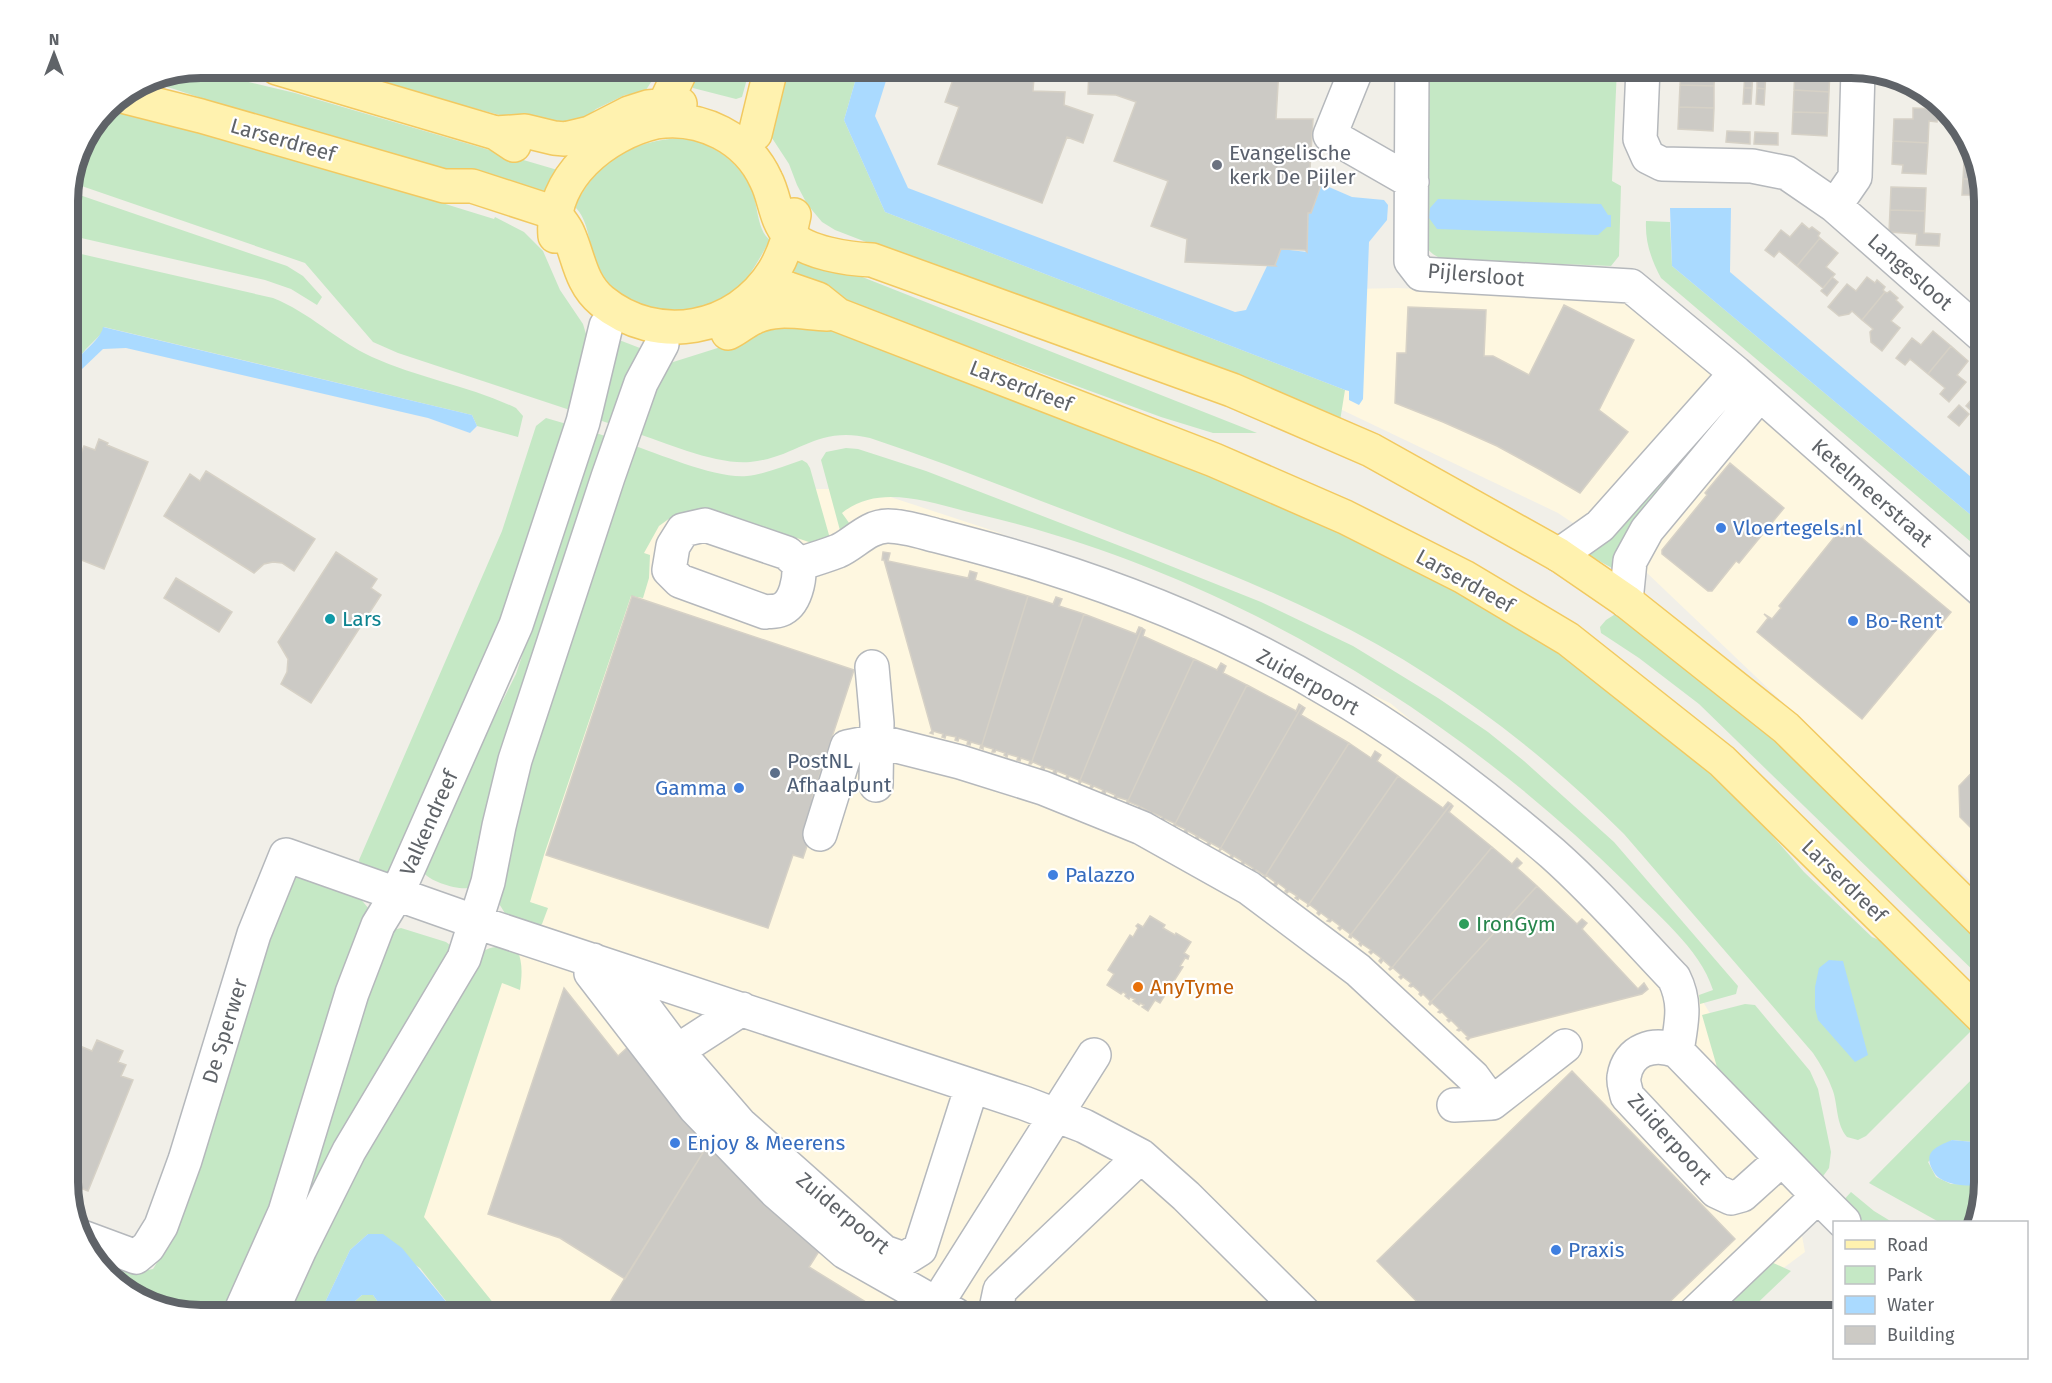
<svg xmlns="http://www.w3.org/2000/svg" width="2052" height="1383" font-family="'Fira Sans',sans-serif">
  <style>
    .commercial { fill: #fef7e0 }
    .green { fill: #c5e8c5 }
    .water { fill: #aadaff }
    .building { fill: #cccac5; stroke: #d6d1c6; stroke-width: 1.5 }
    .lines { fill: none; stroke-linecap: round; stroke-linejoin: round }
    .minor-casing { stroke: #b5b8bc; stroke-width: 36 }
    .major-casing { stroke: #f2c960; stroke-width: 36 }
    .minor { stroke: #fff; stroke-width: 33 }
    .major { stroke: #fff2af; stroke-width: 33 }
    .worship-dot { fill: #6b7280; stroke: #fff; stroke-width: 2 }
    .shop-dot { fill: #3f7fe0; stroke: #fff; stroke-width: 2 }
    .culture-dot { fill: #0f9aa8; stroke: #fff; stroke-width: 2 }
    .service-dot { fill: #5c6f8a; stroke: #fff; stroke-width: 2 }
    .leisure-dot { fill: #2e9e5b; stroke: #fff; stroke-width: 2 }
    .food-dot { fill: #e8710a; stroke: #fff; stroke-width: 2 }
    .labels { text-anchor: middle; stroke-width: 4.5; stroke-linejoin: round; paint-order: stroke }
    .street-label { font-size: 21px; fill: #5f6368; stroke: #fff }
    .worship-label { font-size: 21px; fill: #5b616d; stroke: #fff; text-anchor: start }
    .shop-label { font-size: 21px; fill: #366cbe; stroke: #fff; text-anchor: start }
    .culture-label { font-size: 21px; fill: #0d838f; stroke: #fff; text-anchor: start }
    .service-label { font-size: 21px; fill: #4e5e75; stroke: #fff; text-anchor: start }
    .leisure-label { font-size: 21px; fill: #27864d; stroke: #fff; text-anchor: start }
    .food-label { font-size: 21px; fill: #c56008; stroke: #fff; text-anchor: start }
    .rim { fill: none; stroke: #5f6368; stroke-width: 8 }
  </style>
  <rect width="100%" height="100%" fill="#f1efe8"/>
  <path class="commercial" d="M1398,288l221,11 6,2 165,140 194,176v277l-338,-322 -88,-59 -220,-105 15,-119z
    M735,489h131l131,43 210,86 183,85 105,86 183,172 105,172 22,119 -31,23 -41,40h-1255l-86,-121 97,-220 141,-461z"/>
  <path class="green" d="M322,68h338l-14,22 -5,3 -16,2 -29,14 -11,9 -20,4 -50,-3z
    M698,68h52l-8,29 -6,2 -43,-11 -1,-4z
    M779,68h80l-15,52 41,92 460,178 -6,37 -97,-40 -407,-157 -13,-8 -15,-18 -10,-19 -8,-21 -17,-26 -3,-16z
    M1428,68h189l-5,113 9,5 -2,70 -8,10 -169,-7c-12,-5 -16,-11 -22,-23z
    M193,69l102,24 266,78 -13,29 -289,-83 -85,-28 -29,-8 5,-3z
    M106,108l242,66 146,45 1,-2 29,15 19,19 17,39 23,34 6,20 -16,67 -175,-58 -25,-11 -68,-79 -235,-81 8,-33z
    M683,138c32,5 62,28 71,59 4,13 4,34 16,43 -11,19 -24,46 -44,58 -39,23 -98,15 -125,-23 -14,-21 -8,-50 -26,-68 20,-45 59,-68 108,-69z
    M68,191l219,75 16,10 19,21 -5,8 -26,-16 -26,-9 -197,-45z
    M1646,221l24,1 2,44 312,260v27l-323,-275c-10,-19 -16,-36 -15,-57z
    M68,251l205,47c36,14 64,43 99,59 46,21 98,29 144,51l7,8 -5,21 -41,-11 -5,-11 -368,-88 -2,6 -16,16 -18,23z
    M799,252l458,181h-44l-52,-16 -376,-138z
    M809,323l40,12 482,188 174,89 126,90 106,93 67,77 68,65 26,11 80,76 -112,112 -8,4 -11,-3c-11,-13 -9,-31 -14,-46 -5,-14 -12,-26 -20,-38l-189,-219c-87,-87 -188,-163 -299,-217 -80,-39 -164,-70 -247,-102 -69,-26 -138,-54 -208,-77 -54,-13 -73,20 -120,24 -34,3 -84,-19 -117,-30l37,-69 54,-17 34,-19z
    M614,338l31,12 -28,76 -24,-8z
    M546,418l24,7 -47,154 -134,293 -4,3 -25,-10 -1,-5 143,-329 34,-105z
    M1711,422l4,5 -96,121 -7,20 -31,-17z
    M590,431l21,7 -138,449c-11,5 -43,-5 -50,-15l38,-88 55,-110 6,-18 14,-65z
    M629,444c31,10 87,35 118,32 18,-2 37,-10 55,-16l5,3 3,5 21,74 -19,1 -97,-32 -42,9 -3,-2 -11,8 -15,27 6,2 -1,23 -6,20 -12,-2 -87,259 -14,47 18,6 -6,16 -6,4 -30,-13 -8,-13 9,-83z
    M846,448l12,1 68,22 207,80 128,51 92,44 85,52 50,34 36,29 90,81 124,144 -2,8 -36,10 -1,-9 14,-5c-13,-42 -58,-77 -88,-108 -178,-175 -404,-311 -648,-368 -43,-10 -97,-32 -135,-1l10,14 -11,7 -20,-74 5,-8z
    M1617,613l144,106 223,221v41l-285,-277 -60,-46 -38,-25 -1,-6 6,-7z
    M298,875l61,22 10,12 -136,406h-32l-75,-22 -37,-40 49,19 15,-3 5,-8 32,-78 36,-119 64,-186z
    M401,928l45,14 9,7 -130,233 -36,39 100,-290z
    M501,946l16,3c6,14 5,26 3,41l-18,-7 -78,234 79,98h-46l-37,-47 -52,-34 -18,16 -31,65h-38l28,-59 165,-301 16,-7z
    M1745,1004l10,1 55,66 8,18 13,63 -2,16 -8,11 -102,-105 -17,-59z
    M1984,1067v76l-32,-3 -24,22 8,15 15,7 33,1 -12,37h-33l-70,-39z
    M1851,1192l23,19 18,11h-34l-18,-18z
    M1769,1261l22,10 -46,44h-32z
    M362,1295h11l14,20h-39l5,-12z"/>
  <path class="water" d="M859,68h31l-15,48 33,72 327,124 11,-2 21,-44h9l-1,-1 6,-16 26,3 1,-39 3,-1 11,-28 30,13 32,3 4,5 -1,15 -18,22 -6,157 -4,6 -10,-5v-9l-4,-1 -460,-178 -41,-92z
    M1438,199l163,5 7,11h3v12h-4l-9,8 -161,-6 -8,-11 1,-10z
    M1670,208h61l-1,64 254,216v38l-312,-260z
    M103,327l369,88 5,11 -7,7 -42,-15 -302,-70 -23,1 -21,20 -14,36c0,-9 -3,-25 0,-33 7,-16 33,-31 35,-45z
    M1829,960l14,1 25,94 -13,7 -37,-42 -3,-12v-21l4,-19z
    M1952,1140l32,3v42c-11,1 -24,1 -34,-2 -9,-3 -14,-6 -18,-14 -9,-18 6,-23 20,-29z
    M368,1234h15l19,14 55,67h-70l-14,-20h-11l-9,8 -5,12h-29l31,-65z"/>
  <path class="building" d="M1089,68h190l-3,51h37l-3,50 15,5 -14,39h-3l-1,39 -2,-2 -24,-1 -6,16 1,1 -91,-4 2,-23 -36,-13 17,-45 -54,-20 22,-59 -20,-7 -28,-1z
    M1681,68h34l-1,18 -34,-1z
    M1795,68l35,2 -1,22 -35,-2z
    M1795,68h35v2z
    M1745,71l8,1 -1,16h-8z
    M1757,72h9l-1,17 -8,-1z
    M955,74l79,3 -1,14 32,1 -1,13 29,10 -10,28 -16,-6 -25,66 -104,-39 21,-57 -14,-5z
    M1680,85l34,1v22l-35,-1z
    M1744,88h8l-1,16h-8z
    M1757,88l8,1 -1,16 -8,-1z
    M1794,90l35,2 -1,21 -35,-1z
    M1679,107l35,1 -1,23 -35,-2z
    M1913,108l25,1 -1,13 -8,-1 -1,22 -35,-2 1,-22h19z
    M1793,112l35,1 -1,23 -35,-2z
    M1727,131l23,1v12l-24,-2z
    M1755,132l23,1v12l-24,-1z
    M1965,133l2,1 3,11h-6z
    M1893,141l35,2 -2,31 -24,-1 1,-8 -11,-1z
    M1964,162l8,1 -1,16h-8z
    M1963,179h8l-1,16h-8z
    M1891,187l35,1 -1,23 -35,-1z
    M1977,203h7v9l-1,1h-6z
    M1890,210l35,1 -1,22 16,1 -1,12 -23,-1 1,-11 -28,-2z
    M1802,223l7,6 3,-2 8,6 -2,3 2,2 -23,28 -18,-15 -5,6 -9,-7 16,-20 9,7z
    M1820,238l18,15 -12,14 9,7 -12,14 -26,-22z
    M1832,277l6,5 -11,14 -6,-5z
    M1867,277l8,6 2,-3 8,7 -2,3 2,2 -23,28 -10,-9 -3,3 -10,2 -11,-9 19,-23 9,7z
    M1890,291l8,7 -2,2 7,7 -12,14 9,7 -18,23 -11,-9 -1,-10 3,-3 -11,-9 23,-28 2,1z
    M1564,305l70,35 -35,70 29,22 -48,61 -41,-24 -42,-23 -54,-24 -48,-19 2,-50h9l2,-46 78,3 -2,46h9l36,19z
    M1933,331l18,15 -23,28 -18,-15 -5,6 -9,-7 16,-20 9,7z
    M1951,346l17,15 -11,14 9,7 -17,20 -9,-8 5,-6 -17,-14z
    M1978,392l6,6v24l-18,-16z
    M1959,405l10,9 -10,12 -11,-9z
    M99,439l9,4 -1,2 41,17 -44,107 -25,-10 -11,28v-100l16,-41 11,4z
    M1730,463l54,45 -45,55 -3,-2 -24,30h-4l-46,-37v-4l45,-55 -2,-2z
    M206,471l109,68 -21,32 -12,-8 -9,-1 -9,2 -10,9 -90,-57 26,-42 10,7z
    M1845,524l106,88 -89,107 -105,-87 11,-14 -4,-4 8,5 9,-11 -2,-2z
    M336,552l41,27 -6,9 10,7 -70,108 -30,-19 6,-12 1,-13 -10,-17z
    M883,552l7,1 -2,8 80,17 2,-7 7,2 -2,7 53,16 -47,152h-1l1,-3 -10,-3 -1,3 -3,-1 1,-3 -9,-3 -1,3 -3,-1 1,-3 -10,-2 -1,3 -3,-1 1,-3 -10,-3v3l-3,-1 2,-2 -48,-171h-2z
    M176,578l56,34 -13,20 -55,-34z
    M632,596l222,74 -42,128 9,4 -9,29 -9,27 -10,-3 -25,73 -222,-73z
    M1028,596l25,8 3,-7 6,2 -3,7 25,8 -53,150h-2l1,-3 -9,-3 -1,3 -3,-1 1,-3 -10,-3 -1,3 -3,-2 1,-2 -9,-3 -1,2h-3l1,-3 -10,-3v3l-2,-1z
    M1084,614l52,20 3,-7 3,1 -63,155v-3l-10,-4 -1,3 -2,-1 1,-3 -10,-4 -1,3 -3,-1 1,-3 -9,-3 -1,3 -3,-2 1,-2 -9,-4 -2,2z
    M1142,628l3,2 -2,6 51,23 -67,144v-3l-10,-3 -1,2 -2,-1 1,-3 -9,-4 -1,3 -3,-2 1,-2 -9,-4 -2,2h-2l1,-3 -10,-4 -1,3 -1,-1z
    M1194,659l23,11 4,-7 5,3 -3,7 24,12 -73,141v-3l-9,-4 -1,2 -3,-1 1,-3 -9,-4 -1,2 -3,-1 1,-2 -9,-5 -1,3 -3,-1 2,-3 -10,-4 -1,2 -1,-1z
    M1247,685l49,26 3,-7 3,2 -83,145 1,-3 -9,-5 -2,3 -2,-2 1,-2 -9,-5 -1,2 -3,-1 2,-2 -9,-5 -1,2 -3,-1 1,-3 -9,-4 -1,2 -1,-1z
    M1302,706l3,2 -4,7 48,28 -85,135v-3l-8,-5 -2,2 -2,-2 1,-2 -8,-5 -2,2 -2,-1 1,-3 -8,-5 -2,2 -2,-1 1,-2 -9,-6 -3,2z
    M1349,743l22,15 4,-7 6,4 -4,6 21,15 -91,131 1,-3 -9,-6 -1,2 -3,-2 2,-2 -8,-5 -2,2 -2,-2 1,-2 -8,-6 -2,3 -2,-2 1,-2 -8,-6 -3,2z
    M1984,760v81l-24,-24 -1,-31z
    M1398,776l45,32 5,-6 3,2 -102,133 1,-3 -8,-6 -2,2 -2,-2 2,-2 -8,-6 -2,2 -3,-1 2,-2 -8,-6 -2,2 -2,-2 1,-2 -8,-6 -3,2z
    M1451,804l2,2 -4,6 43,35 -102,123 -1,-1 2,-2 -8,-7 -2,3 -2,-2 2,-3 -8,-6 -2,2 -2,-2 2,-2 -9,-6 -1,2 -2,-2 1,-2 -8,-6 -1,2 -2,-1z
    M1492,847l20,17 5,-6 5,5 -5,5 20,18 -108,118 1,-3 -7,-7 -2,2 -2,-2 1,-2 -7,-6 -2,1 -2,-1 2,-3 -8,-6 -2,2 -2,-2 2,-2 -8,-7 -3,2z
    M1537,886l40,38 5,-5 5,4 -5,6 56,60 6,-6 4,6 -6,5 -172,44 -2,2 -2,-2 2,-1 -7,-7 -2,1 -2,-1 2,-2 -8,-8 -2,2 -2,-2 2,-1 -7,-7 -2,1 -2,-1 2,-2 -8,-7 -2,2 -1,-1z
    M1150,916l15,9 -2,3 12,7 1,-2 15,9 -7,11 5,3 -1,3 -3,-1 -5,8 3,1 -23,36 -5,-3 -7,11 -6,-4 2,-2 -4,-2 -1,2 -6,-4 2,-2 -5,-2 -1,2 -4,-3 1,-2 -3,-2 -2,2 -14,-9 7,-11 -6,-4 22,-35 3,2 5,-9 -2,-2 2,-2 5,3z
    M564,988l54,68 10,-9 84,91 -87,141 -65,-41 -72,-24z
    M97,1040l26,11 -5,11 8,3 -5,11 12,4 -45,111 -20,-8v-108l12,-29 12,5z
    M1572,1071l163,168 -79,76h-226l-53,-54z
    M712,1138l113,104 -16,25 78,48h-285z"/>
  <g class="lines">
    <defs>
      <path id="minor" d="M1357,68l-27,67 82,47
        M1412,68l-1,193 10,13 210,12 105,87 248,219
        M1643,68l-3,71 8,18 14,7 90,2 35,7 48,33 149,131
        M1835,206l20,-29 3,-107
        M1559,555l41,-29 136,-153
        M799,564c1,15 -3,40 -19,46 -4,2 -11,1 -15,2l-85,-31 -11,-11 4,-24 10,-16 22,-5 82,28 12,11c13,-4 26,-8 39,-13 16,-7 30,-25 50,-25 16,0 34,6 50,10 35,9 69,18 104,29 99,31 197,72 286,125 80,46 154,103 224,163 44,39 82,83 122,125 13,26 7,46 3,73
        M1626,601l4,-40 17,-31 113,-136
        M872,667l5,56 -1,62
        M820,834l27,-87 30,-6 83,21 83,26 99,40 107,60 109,82 115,107 19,26
        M593,960l-2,13 104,135 81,84 69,60 111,63
        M642,977l-7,18 42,56 63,73 144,128 20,7 16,-10 52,-163
        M660,1062l82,-53
        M1454,1105l38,-2 73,-57
        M1781,1160l-39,35 -11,3 -15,-7 -89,-95c-1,-6 -4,-13 -3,-19 4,-28 30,-35 53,-26l141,145
        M82,1237l54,20 12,-10 13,-21 24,-66 69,-226 32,-79 190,67 548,181 60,23 57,30 45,40 120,119
        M936,1305l158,-250
        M239,1315l46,-103 67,-219 26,-68 19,-31 119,-269 67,-203 23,-96
        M270,1315l30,-66 49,-98 115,-193 24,-76 11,-56 16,-66 93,-283 33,-94 21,-39
        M1000,1315l-4,-6 4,-19 141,-134
        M1693,1315l125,-119 26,26"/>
      <path id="major" d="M277,68l219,65 18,12
        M122,96l79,20 243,70h28l83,27
        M656,122c45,-7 91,16 110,58 9,17 9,40 23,55 17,18 59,24 83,25l360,130 139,60 188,105 67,46 160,127 198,195
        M496,133l29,-2 29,7 11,1 25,-6 39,-20 19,-6 32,-3
        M755,134l16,-66
        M555,213c4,7 10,13 13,20 11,24 12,50 34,68 55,45 135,30 172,-30 10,-17 16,-36 20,-56
        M555,236c-5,-58 49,-102 101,-114l26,-54
        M765,284l24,5 29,10 20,16 376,145 131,57 119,60 104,62 154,122 262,258
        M728,333c9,-4 16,-11 25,-15 23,-12 49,-5 74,-4"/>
    </defs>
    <use href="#minor" class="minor-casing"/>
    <use href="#major" class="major-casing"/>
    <use href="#minor" class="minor"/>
    <use href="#major" class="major"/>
  </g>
  <circle class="worship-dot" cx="1217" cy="165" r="6"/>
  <g class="shop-dot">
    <circle cx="1721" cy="528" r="6"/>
    <circle cx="1853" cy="621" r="6"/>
    <circle cx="739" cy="788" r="6"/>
    <circle cx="1053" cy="875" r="6"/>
    <circle cx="675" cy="1143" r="6"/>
    <circle cx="1556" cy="1250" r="6"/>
  </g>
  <circle class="culture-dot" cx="330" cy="619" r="6"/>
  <circle class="service-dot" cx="775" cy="773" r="6"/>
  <circle class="leisure-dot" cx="1464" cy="924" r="6"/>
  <circle class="food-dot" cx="1138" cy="987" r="6"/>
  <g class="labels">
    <g class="street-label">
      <text transform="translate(283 140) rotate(16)" y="7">Larserdreef</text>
      <text transform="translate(1910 272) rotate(41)" y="7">Langesloot</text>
      <text transform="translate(1476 275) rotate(5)" y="7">Pijlersloot</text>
      <text transform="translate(1021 386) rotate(21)" y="7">Larserdreef</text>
      <text transform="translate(1872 493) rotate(41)" y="7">Ketelmeerstraat</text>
      <text transform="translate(1465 581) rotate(29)" y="7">Larserdreef</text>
      <text transform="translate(1308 682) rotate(29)" y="7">Zuiderpoort</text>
      <text transform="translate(429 823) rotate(-66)" y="7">Valkendreef</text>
      <text transform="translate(1844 881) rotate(44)" y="7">Larserdreef</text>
      <text transform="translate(225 1031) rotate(-73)" y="7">De Sperwer</text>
      <text transform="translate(1670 1139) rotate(48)" y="7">Zuiderpoort</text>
      <text transform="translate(843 1213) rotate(40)" y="7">Zuiderpoort</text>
    </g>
    <g class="worship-label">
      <text x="1229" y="160">Evangelische<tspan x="1229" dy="24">kerk De Pijler</tspan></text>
    </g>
    <g class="shop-label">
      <text x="1733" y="535">Vloertegels.nl</text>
      <text x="1865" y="628">Bo-Rent</text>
      <text x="727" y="795" text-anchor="end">Gamma</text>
      <text x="1065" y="882">Palazzo</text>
      <text x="687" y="1150">Enjoy &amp; Meerens</text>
      <text x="1568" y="1257">Praxis</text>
    </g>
    <g class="culture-label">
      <text x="342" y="626">Lars</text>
    </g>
    <g class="service-label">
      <text x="787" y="768">PostNL<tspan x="787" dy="24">Afhaalpunt</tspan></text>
    </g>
    <g class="leisure-label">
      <text x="1476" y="931">IronGym</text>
    </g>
    <g class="food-label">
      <text x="1150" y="994">AnyTyme</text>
    </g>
  </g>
  <path d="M0 0H2052V1383H0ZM201 78H1851A123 123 0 0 1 1974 201V1182A123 123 0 0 1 1851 1305H201A123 123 0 0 1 78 1182V201A123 123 0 0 1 201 78Z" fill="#fff" fill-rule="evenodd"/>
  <path class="rim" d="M201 78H1851A123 123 0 0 1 1974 201V1182A123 123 0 0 1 1851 1305H201A123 123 0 0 1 78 1182V201A123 123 0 0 1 201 78Z"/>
  <rect x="1833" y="1221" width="195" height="138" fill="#ffffff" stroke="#bfc1c3" stroke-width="1.5"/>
  <rect x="1845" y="1240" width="30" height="9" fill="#fff2af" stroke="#bfc1c3" stroke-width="1.5"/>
  <text x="1887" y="1251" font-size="18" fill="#5f6368">Road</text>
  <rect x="1845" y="1266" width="30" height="18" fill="#c5e8c5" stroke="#bfc1c3" stroke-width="1.5"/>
  <text x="1887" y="1281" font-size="18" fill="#5f6368">Park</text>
  <rect x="1845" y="1296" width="30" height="18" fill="#aadaff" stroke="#bfc1c3" stroke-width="1.5"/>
  <text x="1887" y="1311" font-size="18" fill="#5f6368">Water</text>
  <rect x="1845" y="1326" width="30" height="18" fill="#cccac5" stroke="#bfc1c3" stroke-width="1.5"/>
  <text x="1887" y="1341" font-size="18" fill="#5f6368">Building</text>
  <g transform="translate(54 54)" stroke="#ffffff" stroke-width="4.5" paint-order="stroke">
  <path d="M0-4.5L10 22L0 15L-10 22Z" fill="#5f6368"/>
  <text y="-9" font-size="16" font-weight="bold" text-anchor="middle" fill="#5f6368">N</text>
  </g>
</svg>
